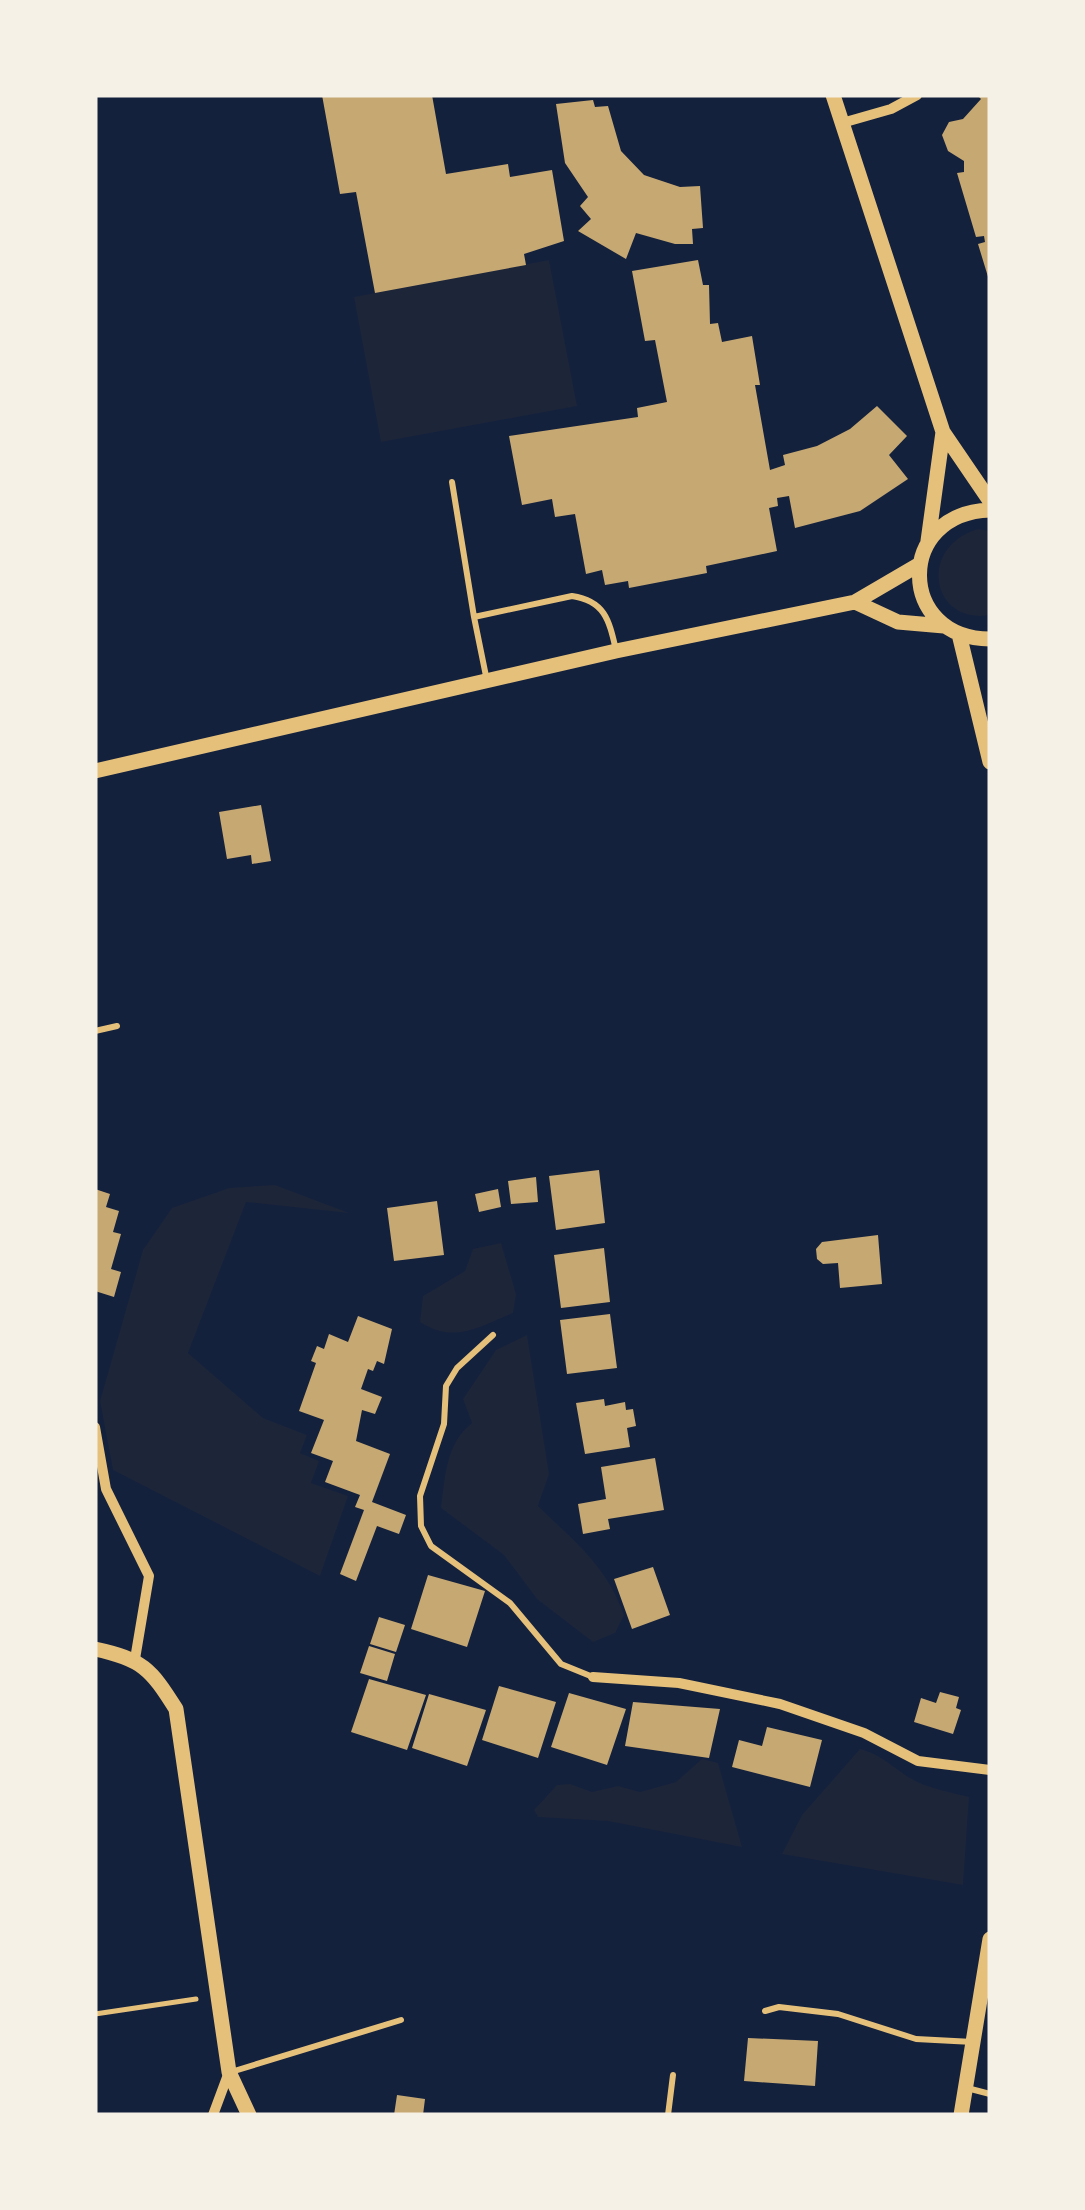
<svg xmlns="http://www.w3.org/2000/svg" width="1085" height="2210" font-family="'Titillium Web',sans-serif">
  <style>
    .green { fill: #1d2539 }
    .building { fill: #c6a872 }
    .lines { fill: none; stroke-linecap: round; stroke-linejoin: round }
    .path { stroke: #e5c07b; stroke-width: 5 }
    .service { stroke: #e5c07b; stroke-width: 6 }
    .minor { stroke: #e5c07b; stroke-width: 10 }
    .tertiary { stroke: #e5c07b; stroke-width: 15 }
  </style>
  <rect width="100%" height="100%" fill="#14213d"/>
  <path class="green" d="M549,260l28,146 -196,36 -27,-145z
    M978,529l12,2v84c-59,10 -73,-68 -12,-86z
    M275,1185l74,28 -103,-11 -58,151 75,65 44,17 -7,18 19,8 -8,22 37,13 -28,80 -207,-106 -13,-69 43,-151 29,-42 57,-20z
    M501,1243l15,51 -3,19c-34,14 -59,31 -93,9l3,-26 42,-25 8,-22z
    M527,1335l22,139 -11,32c36,35 69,60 86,109l-9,18 -22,9 -56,-43 -33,-44 -63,-47c4,-32 5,-65 31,-85l-9,-24 33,-49z
    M860,1749c25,6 38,25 62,35 15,6 32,9 47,13l-6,88 -181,-31 20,-39z
    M702,1759l16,4 24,84 -134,-26 -70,-4 -4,-7 23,-25 13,-1 22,8 26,-6 22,6 36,-10z"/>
  <path class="building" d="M322,95h110l14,79 62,-10 2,13 42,-7 12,71 -40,13 2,11 -151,28 -19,-101 -16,2z
    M977,95h13l-1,185 -11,-36 7,-2 -1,-6 -8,1 -19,-64 7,-1v-11l-16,-10 -6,-16 7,-13 14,-3 18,-20z
    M593,100l2,7 13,-1 13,45 23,24 36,12 20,-1 3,42 -11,1 1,15h-18l-39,-11 -10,26 -48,-28 13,-12 -11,-13 8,-9 -23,-34 -9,-59z
    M698,260l5,25h6l1,39 8,-1 4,19 30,-6 8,49h-5l15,85 15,-5 -2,-10 34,-9 33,-17 27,-23 30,30 -18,19 19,24 -48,32 -65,17 -6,-32 -12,2 1,8 -9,2 8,43 -71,15 1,7 -78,15 -1,-7 -23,4 -3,-15 -16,4 -11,-60 -20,3 -3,-18 -30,6 -13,-69 129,-19 -1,-9 30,-6 -12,-62 -10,1 -13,-70z
    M261,805l10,56 -19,3 -1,-9 -24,4 -8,-47z
    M599,1170l6,53 -49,7 -7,-54z
    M536,1177l2,25 -27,2 -3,-23z
    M95,1189l15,5 -4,13 13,4 -6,21 8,2 -10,35 10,3 -7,25 -19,-6z
    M498,1189l3,18 -22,5 -4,-18z
    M437,1201l7,54 -50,6 -7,-53z
    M878,1235l4,49 -42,4 -2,-25 -15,1 -6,-5 -1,-10 6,-7z
    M604,1248l6,54 -49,6 -7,-53z
    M610,1314l7,54 -50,6 -7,-54z
    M358,1316l34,13 -8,35 -7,-3 -4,10 -5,-2 -7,20 21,8 -7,17 -13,-4 -6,31 34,13 -18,48 34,13 -7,19 -22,-8 -21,55 -16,-7 24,-64 -9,-3 5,-12 -35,-13 8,-21 -22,-8 13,-33 -25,-9 17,-48 -5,-2 6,-15 7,3 5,-15 19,8z
    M604,1399l1,7 20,-4 1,8 7,-1 3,17 -9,2 3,19 -45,7 -9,-51z
    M655,1458l9,52 -56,9 2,10 -27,5 -5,-30 28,-5 -5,-32z
    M653,1567l17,48 -38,14 -18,-50z
    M428,1575l57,16 -18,56 -56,-18z
    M379,1617l26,8 -9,27 -26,-8z
    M369,1646l26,8 -8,27 -27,-8z
    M369,1679l57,16 -19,55 -56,-18z
    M499,1686l57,16 -18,56 -56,-18z
    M940,1692l19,5 -3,11 5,2 -8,24 -39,-12 7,-24 15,5z
    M569,1693l57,16 -19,56 -56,-18z
    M429,1694l57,16 -19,56 -55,-18z
    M633,1702l87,7 -11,49 -84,-12z
    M767,1727l55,13 -12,47 -78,-20 7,-27 23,6z
    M748,2038l70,3 -3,45 -71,-5z
    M397,2095l28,4 -2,16h-29z"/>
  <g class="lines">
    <path class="path" d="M95,2014l101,-15"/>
    <path class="service" d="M452,482l22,135
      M487,681l-13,-64 98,-21c33,5 37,24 44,54
      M95,1031l22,-5
      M493,1335l-36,33 -11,18 -2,38 -24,72 1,30 10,20 79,57 51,61 32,13
      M765,2011l14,-4 59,7 78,25 57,3
      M231,2072l170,-52
      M967,2088l23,6
      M668,2115l5,-40"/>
    <path class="minor" d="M842,123l49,-14 26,-14
      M95,1427l11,62 43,87 -14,83
      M593,1677l86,6 101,21 84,29 54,28 72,9
      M213,2115l16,-43"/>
    <path class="tertiary" d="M833,95l110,337 47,69
      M990,510c-95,3 -93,129 0,129
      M928,541l15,-109
      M855,602l43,20 46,4
      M959,634l31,128
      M95,771l521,-120 239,-49 65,-38
      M95,1649c47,10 56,20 81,60l53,363 20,43
      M961,2115l29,-176"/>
  </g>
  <rect width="1085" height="2210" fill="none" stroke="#f6f1e7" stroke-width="195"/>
</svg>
